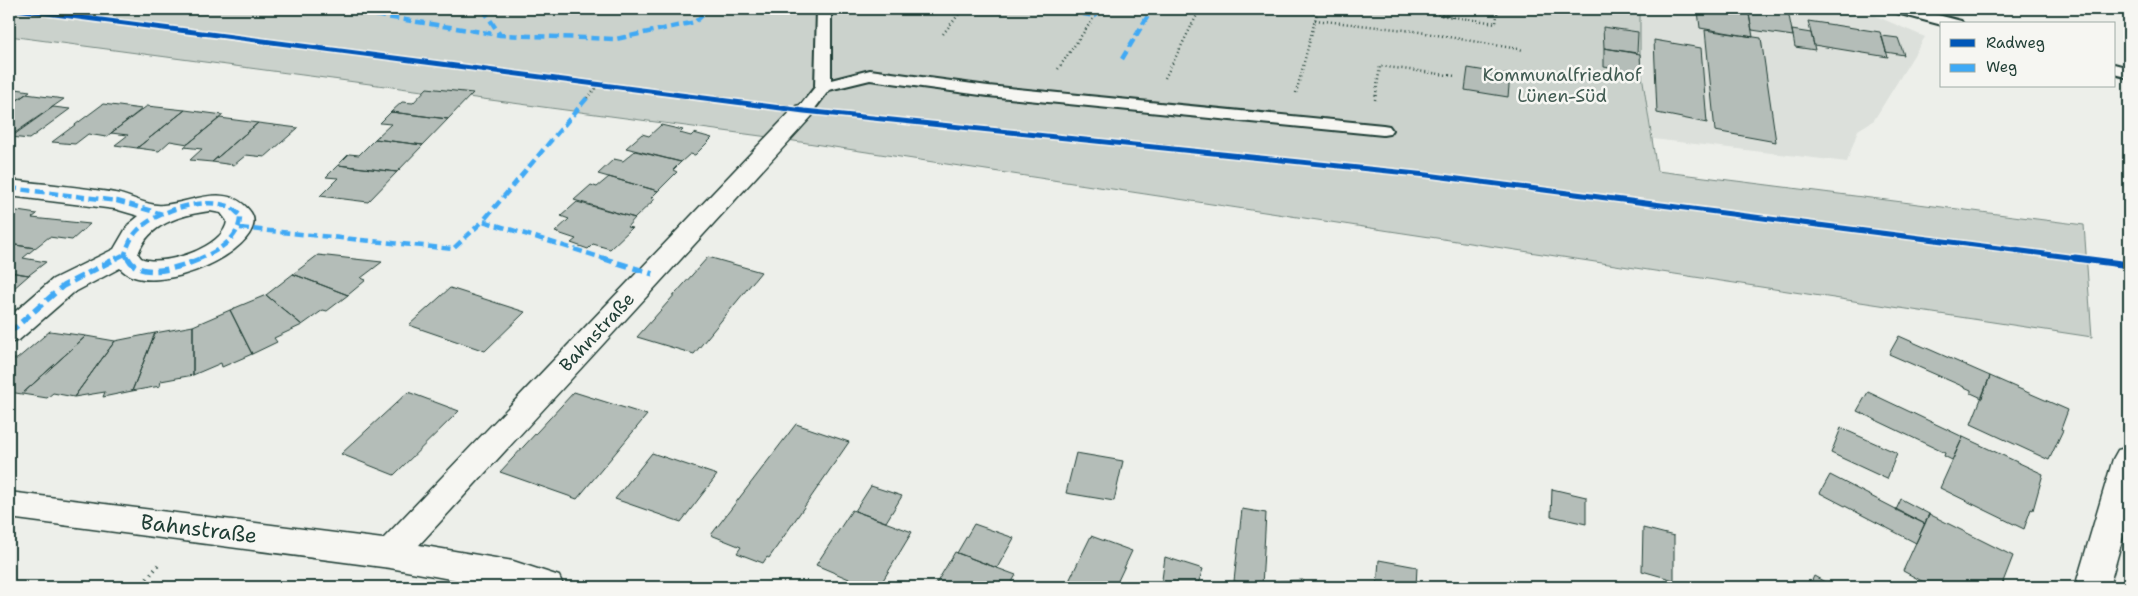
<svg xmlns="http://www.w3.org/2000/svg" width="2138" height="596" font-family="'Shantell Sans',sans-serif">
  <style>
    .built { fill: #dce0db }
    .green { fill: #cbd2cc; stroke: #758880 }
    .building { fill: #b4bdb8; stroke: #1f3d34 }
    .lines { fill: none; stroke-linecap: round; stroke-linejoin: round }
    .lane-casing { stroke: #1f3d34; stroke-width: 4 }
    .street-casing { stroke: #1f3d34; stroke-width: 3 }
    .path-far1 { stroke: #1f3d34; stroke-width: 2.5; stroke-dasharray: 1 3; stroke-linecap: butt }
    .path { stroke: #1f3d34; stroke-width: 4; stroke-dasharray: 1 4.5; stroke-linecap: butt }
    .lane { fill: #f6f6f2; fill-rule: evenodd }
    .street { fill: #f6f6f2; fill-rule: evenodd }
    .quiet-far1 { stroke: #3fa9f5; stroke-width: 4.5; stroke-dasharray: 9 4.5; stroke-linecap: butt }
    .quiet { stroke: #3fa9f5; stroke-width: 5.5; stroke-dasharray: 11 5.5; stroke-linecap: butt }
    .cycleway-far1-casing { stroke: #f6f6f2; stroke-width: 8 }
    .cycleway-casing { stroke: #f6f6f2; stroke-width: 10 }
    .cycleway-far1 { stroke: #0057b8; stroke-width: 5 }
    .cycleway { stroke: #0057b8; stroke-width: 7 }
    .labels { text-anchor: middle; stroke-width: 5; stroke-linejoin: round; paint-order: stroke }
    .park-label { font-size: 18px; fill: #415b52; stroke: #f6f6f2 }
    .street-label { font-size: 18px; fill: #1f3d34; stroke: #f6f6f2 }
    .near-street-label { font-size: 21px; fill: #1f3d34; stroke: #f6f6f2 }
  </style>
  <rect width="100%" height="100%" fill="#edefea"/>
  <filter id="ink" filterUnits="userSpaceOnUse"><feTurbulence type="fractalNoise" baseFrequency=".02" numOctaves="2"/><feDisplacementMap in="SourceGraphic" scale="10" xChannelSelector="R" yChannelSelector="G"/><feConvolveMatrix kernelMatrix="1 2 1 2 8 2 1 2 1" color-interpolation-filters="sRGB"/></filter>
  <g filter="url(#ink)">
    <path class="built" d="M1640,9h42l22,3 -1,-3h149l12,2 61,26 -51,83 -16,10 -11,32 -194,-23 -13,-77z"/>
    <path class="green" d="M9,9h1631v53l17,109 427,54 8,112 -1331,-201 -752,-100z"/>
    <path class="building" d="M1718,9h30l5,28 -53,-9 -2,-17 21,3z
      M1748,9l40,2 5,25 -41,-6z
      M1808,21l72,11 8,25 -74,-12z
      M1603,27l35,5 -1,21 -33,-5z
      M1705,30l56,8 15,104 -61,-11z
      M1792,30l19,3 4,17 -20,-3z
      M1882,36l16,2 6,17 -18,-3z
      M1654,40l47,8 6,75 -50,-10z
      M1604,48l36,6 1,19 -37,-6z
      M1468,68l42,7 -2,22 -43,-7z
      M9,88l21,3 -21,15z
      M427,88l46,5 -25,26 -57,-7 11,-10 11,1z
      M26,94l38,5 -55,38v-31z
      M103,104l39,5 -36,28 -18,-3 -13,10 -23,-2z
      M147,106l38,4 -48,38 -22,-3 13,-10 -17,-2z
      M53,107l17,2 -41,30 -18,-2z
      M185,110l38,5 -35,29 -18,-3 -11,10 -22,-3z
      M391,112l57,7 -25,26 -48,-6 16,-15 -11,-1z
      M220,118l38,5 -46,39 -22,-2 12,-11 -18,-2z
      M258,123l40,5 -33,29 -19,-2 -12,10 -22,-3z
      M661,125l22,5 -3,3 11,3 3,-3 18,5 -17,17 -5,-1 -9,8 -55,-14 16,-14 7,2z
      M375,139l48,6 -26,27 -59,-7 11,-11 10,1z
      M635,151l46,11 -8,8 4,2 -19,19 -60,-17 16,-15 9,2z
      M338,165l59,7 -29,30 -48,-6 18,-18 -12,-1z
      M609,177l49,14 -7,7 4,1 -20,19 -61,-18 17,-15 6,2z
      M577,202l58,16 -8,9 5,1 -22,21 -17,-5 -5,5 -17,-6 5,-4 -21,-7 14,-13 -8,-3z
      M17,211l20,3 -5,4 58,6 -18,16 -23,-3 -14,11 -26,-4v-29z
      M9,244l26,4 -12,10 23,4 -17,13 -20,-3z
      M318,255l64,7 -21,16 5,2 -18,15 -55,-21z
      M708,257l53,15 -67,82 -57,-17z
      M9,272l20,3 -16,14 -4,-1z
      M293,274l55,21 -21,16 -4,-1 -21,15 -36,-30z
      M450,288l75,24 -40,39 -76,-26z
      M266,295l36,30 -28,13 3,4 -25,12 -22,-44z
      M230,310l22,44 -30,13 -1,-4 -28,12v-49z
      M193,326v49l-32,6 -1,5 -28,5 23,-58z
      M50,331l36,5 -64,58 -13,-2v-33h8z
      M155,333l-23,58 -29,6 2,-5 -31,5 41,-56z
      M86,336l29,5 -41,56 -21,-4 -6,5 -25,-4z
      M1899,336l91,40 -8,22 -11,-5v-3l-82,-36z
      M1990,376l78,34 -7,19 2,1 -14,30 -78,-36z
      M408,392l51,19 -65,64 -53,-21z
      M574,392l73,23 -70,84 -77,-27z
      M1868,392l95,45 -11,23 -8,-4 1,-3 -88,-42z
      M796,424l53,18 -80,116 -2,-1 -4,6 -26,-10 4,-6 -30,-12z
      M1841,428l56,25 -10,26 -56,-26z
      M1963,437l80,37 -10,36 -2,-1 -7,20 -84,-41z
      M652,453l65,22 -36,47 -66,-23z
      M1076,453l47,8 -9,40 -48,-8z
      M1830,475l95,49 -9,19 -96,-50z
      M871,486l31,10 -16,26 -31,-11z
      M1552,489l34,8v27l-35,-8z
      M1901,499l28,15 -4,10 -29,-14z
      M1242,509l24,4 -4,73 -28,-5z
      M852,510l60,22 -33,55h-11l-52,-22z
      M1929,514l84,42 -12,31h-68l-30,-16z
      M974,524l40,14 -17,30 -40,-15z
      M1643,528l31,8v44l-32,-9z
      M1091,536l41,15 -17,36h-36l-11,-4z
      M955,552l42,16 19,7 -7,12h-75z
      M1165,557l38,12 -6,18h-36z
      M1379,560l38,7 -1,20h-39z
      M1814,576l20,11h-25z
      M1303,580l2,7h-29l-1,-6z"/>
    <g class="lines">
      <defs>
        <path id="lane" d="M817,9h14v71l39,-10 118,16 395,39 6,1 3,4 -3,4 -6,1 -395,-39 -118,-16 -41,10 -19,25h-12l-2,-4 19,-24z
          M1891,9h24l46,12 2,3 -21,1 -49,-13z
          M2114,64l15,4v10l-15,-4z"/>
        <path id="street" d="M804,104l8,2 4,5 -4,5 -393,429 94,16 46,15 5,11h-70l-104,-19 -381,-50v-26l374,47 413,-433z
          M9,180c35,4 71,7 106,13 15,2 33,14 48,12 28,-2 63,-23 86,5 30,34 -98,95 -129,58l-47,25 -54,47 -10,3v-26l44,-38 61,-30 14,-24 11,-9 -24,-7 -106,-13zM210,211l11,2 6,8c-2,26 -65,47 -86,37l-3,-4c11,-31 43,-39 72,-43z
          M2129,447v68l-20,72h-34l38,-128 5,-9z"/>
      </defs>
      <use href="#lane" class="lane-casing"/>
      <use href="#street" class="street-casing"/>
      <path class="path-far1" d="M1413,9l-1,2 84,12 2,-14
        M1452,9v12
        M1315,20l99,11 110,19
        M943,34l20,-25
        M1058,69l37,-53
        M1165,78l35,-69
        M1296,93l22,-84
        M587,98l12,-14
        M1375,100l5,-34 75,10"/>
      <path class="path" d="M140,587l20,-24"/>
      <use href="#lane" class="lane"/>
      <use href="#street" class="street"/>
      <path class="quiet-far1" d="M336,9l164,26 116,4 79,-17 14,-13
        M483,9l17,26
        M1055,9l40,7 5,-7
        M1122,59l30,-50
        M587,98l-104,123 123,38
        M9,188l108,13 45,13
        M240,228l213,21 30,-28
        M115,259l10,-5
        M128,259l-3,-5c3,-9 6,-17 13,-24 19,-19 63,-33 90,-24 4,1 8,6 12,9 1,23 -22,36 -41,44"/>
      <path class="quiet" d="M128,258c12,24 56,8 74,0
        M602,258l51,16
        M9,333l54,-47 54,-28"/>
      <defs>
        <path id="cycleway-far1" d="M16,9l788,102 623,64 657,84"/>
        <path id="cycleway" d="M2075,258l54,7"/>
      </defs>
      <use href="#cycleway-far1" class="cycleway-far1-casing"/>
      <use href="#cycleway" class="cycleway-casing"/>
      <use href="#cycleway-far1" class="cycleway-far1"/>
      <use href="#cycleway" class="cycleway"/>
    </g>
  </g>
  <g class="labels">
    <g class="park-label">
      <text x="1562" y="81">Kommunalfriedhof<tspan x="1562" dy="21">Lünen-Süd</tspan></text>
    </g>
    <g class="street-label">
      <text transform="translate(597 332) rotate(-47)" y="6">Bahnstraße</text>
    </g>
    <g class="near-street-label">
      <text transform="translate(199 529) rotate(7)" y="7">Bahnstraße</text>
    </g>
  </g>
  <rect width="2138" height="596" fill="none" stroke="#f6f6f2" stroke-width="30"/>
  <rect x="15" y="15" width="2108" height="566" fill="none" stroke="#1f3d34" stroke-width="2" filter="url(#ink)"/>
  <rect x="1940" y="22" width="175" height="65" fill="#f6f6f2" stroke="#a0aca6"/>
  <rect x="1950" y="39" width="25" height="8" fill="#0057b8" stroke="#a0aca6"/>
  <text x="1986" y="48" font-size="15" fill="#1f3d34">Radweg</text>
  <rect x="1950" y="64" width="25" height="8" fill="#3fa9f5" stroke="#a0aca6"/>
  <text x="1986" y="72" font-size="15" fill="#1f3d34">Weg</text>
</svg>
